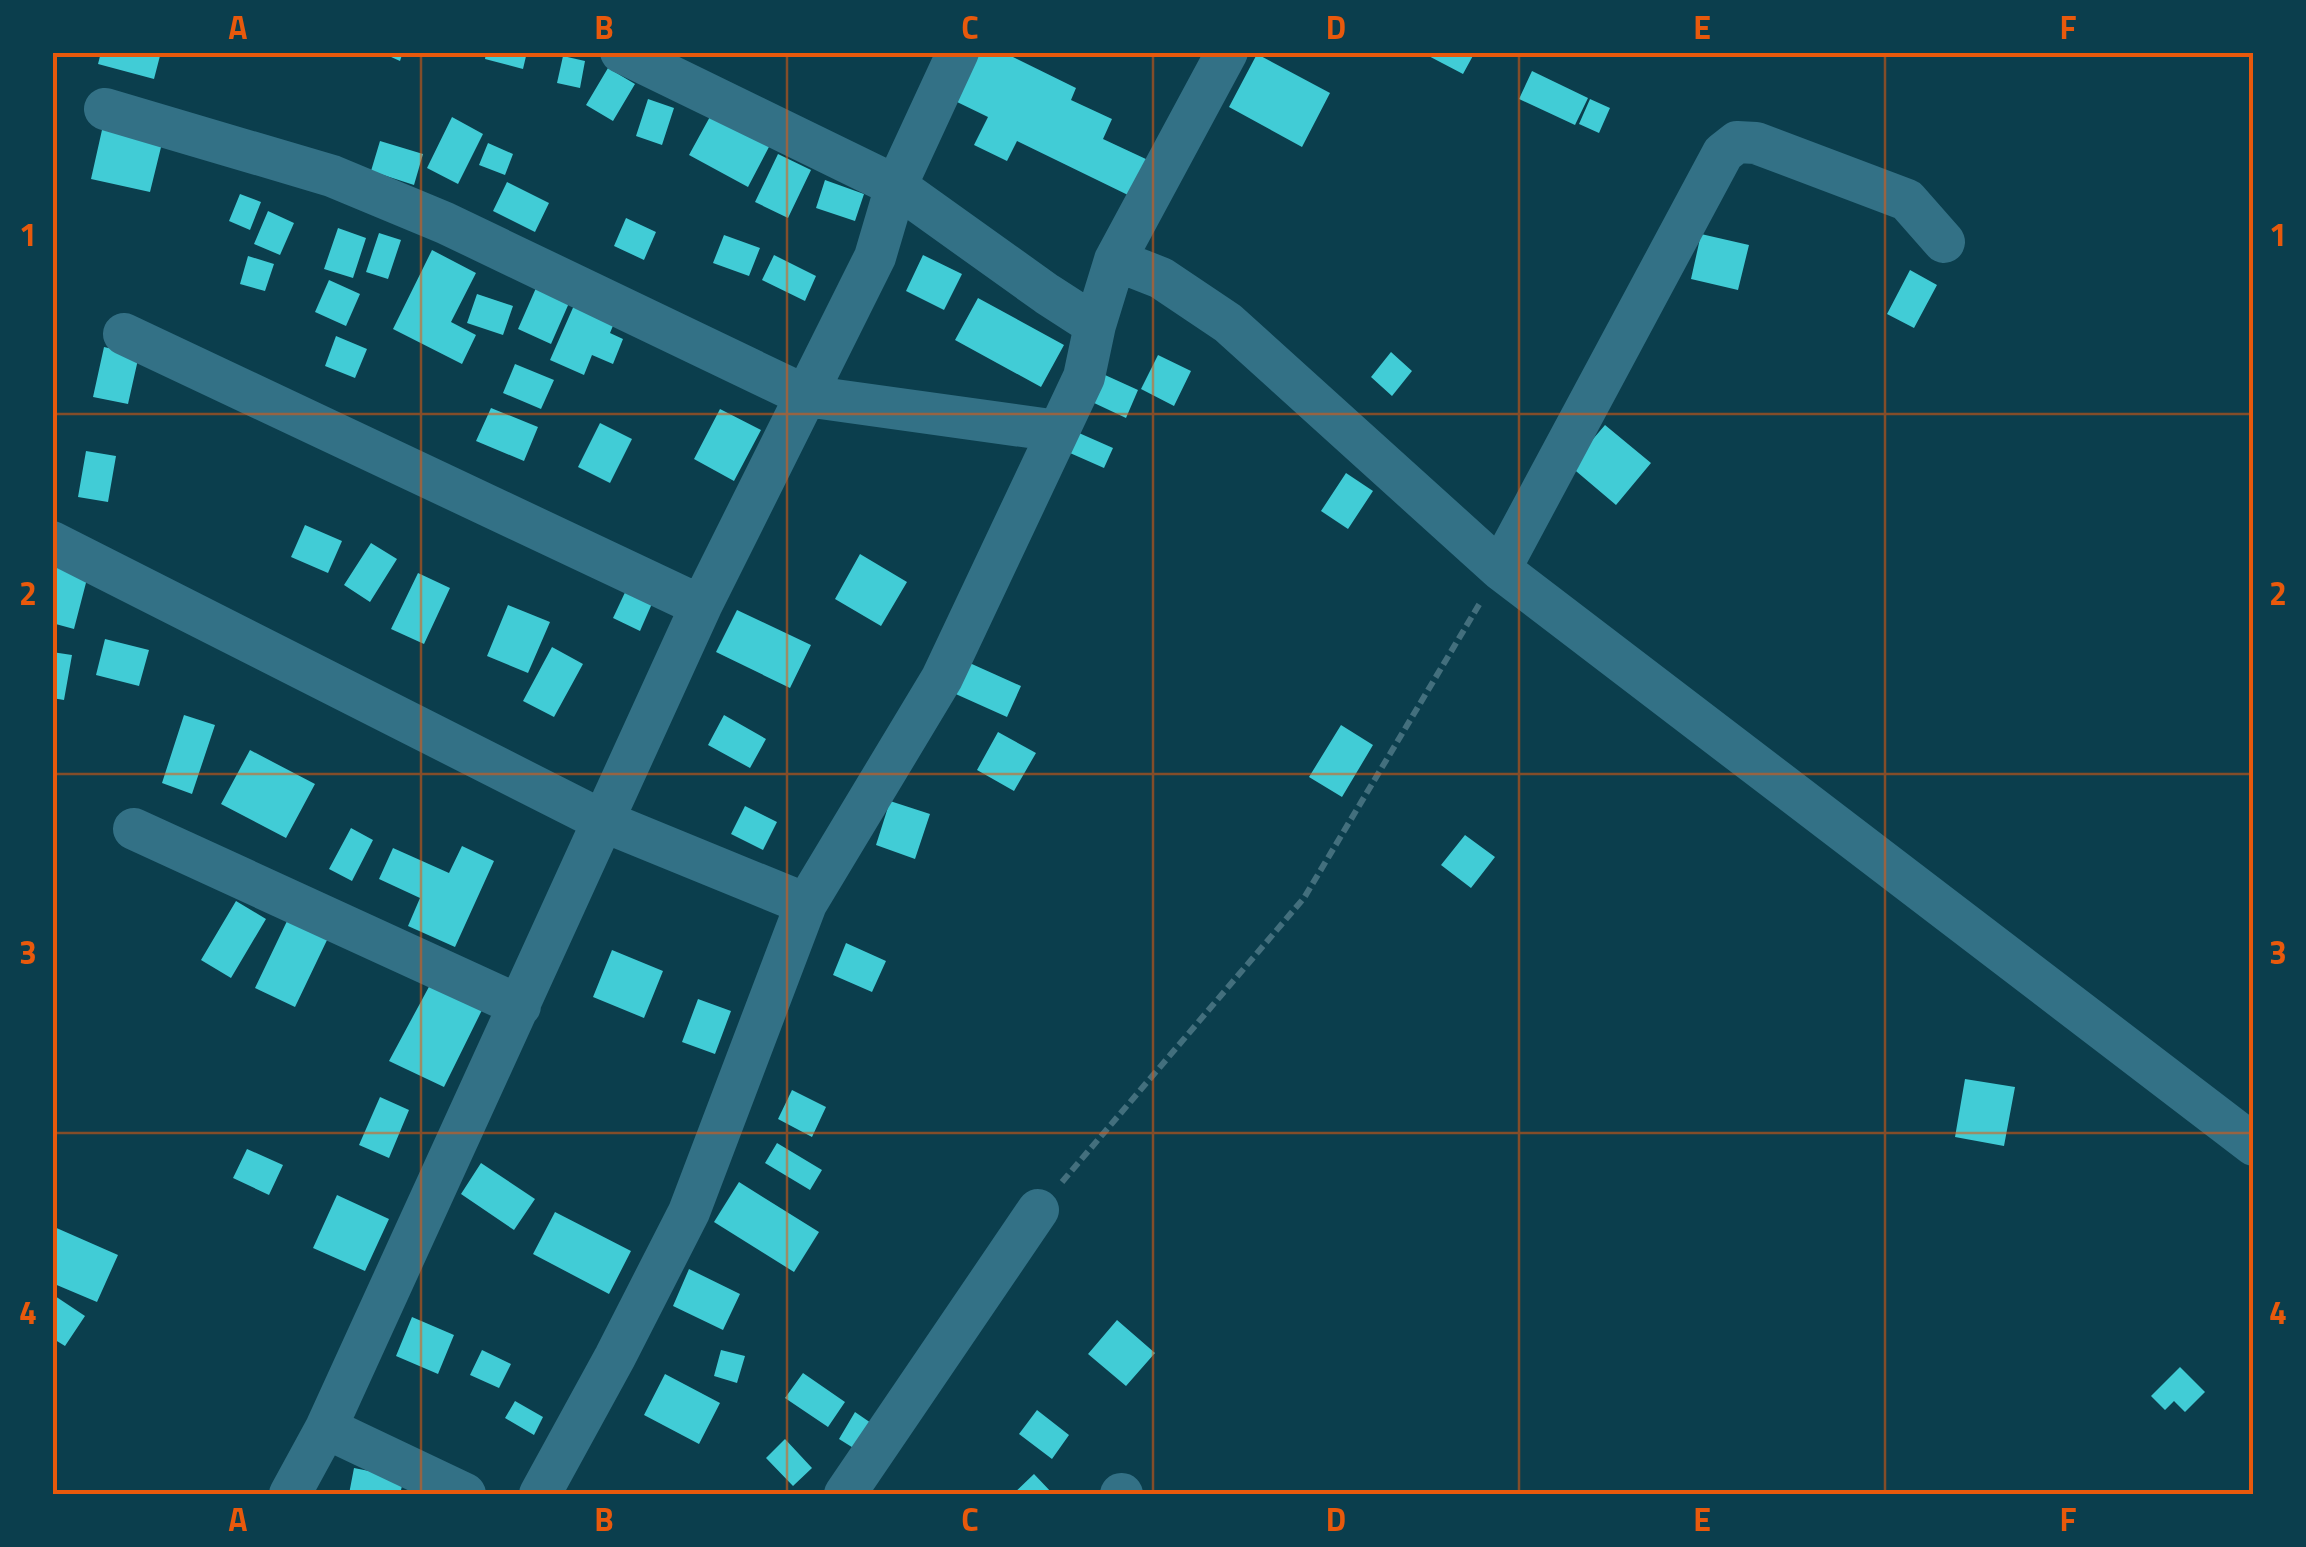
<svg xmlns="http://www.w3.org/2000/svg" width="2306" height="1547" font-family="'Titillium Web',sans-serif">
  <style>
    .building { fill: #41ccd6 }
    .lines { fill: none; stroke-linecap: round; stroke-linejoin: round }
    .path { stroke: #436f7d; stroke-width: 6; stroke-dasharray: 10 5; stroke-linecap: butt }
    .minor { stroke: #337186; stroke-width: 42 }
    .grid { fill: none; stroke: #e8590c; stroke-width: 2.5; stroke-opacity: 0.55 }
    .neatline { fill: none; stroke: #e8590c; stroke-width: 4 }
    .grid-label { font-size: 32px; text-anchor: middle; font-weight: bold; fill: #e8590c }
  </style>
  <rect width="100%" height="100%" fill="#0b3e4d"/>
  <path class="building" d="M101,52h60l-7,27 -56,-15z
    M380,52h23l-3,9z
    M486,52h41l-4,17 -38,-10z
    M979,52h24l73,36 -5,12 41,19 -9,20 45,21 -18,36 -113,-55 -10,20 -33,-16 14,-28 -33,-16z
    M1421,52h54l-12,22z
    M1257,54l73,39 -28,54 -73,-40z
    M563,56l22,5 -5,27 -23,-5z
    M608,68l27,16 -22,37 -27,-16z
    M1532,71l56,27 -13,27 -56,-26z
    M648,99l26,9 -12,37 -26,-9z
    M1590,99l20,9 -11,25 -20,-9z
    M712,113l58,32 -22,42 -59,-32z
    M452,117l31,17 -25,50 -31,-16z
    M104,121l60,14 -14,57 -59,-13z
    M380,141l43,13 -9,31 -43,-14z
    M488,143l25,11 -8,21 -26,-10z
    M778,154l33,16 -23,48 -33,-16z
    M825,180l39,14 -9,27 -39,-13z
    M507,182l42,21 -14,29 -42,-21z
    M240,194l21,8 -11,28 -21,-9z
    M268,211l26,12 -14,32 -26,-11z
    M626,218l30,14 -12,28 -30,-14z
    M338,228l28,10 -13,40 -29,-9z
    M379,233l22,7 -13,39 -22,-7z
    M1701,234l48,11 -11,45 -47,-11z
    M724,235l36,13 -11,28 -36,-13z
    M432,250l44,23 -25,49 25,13 -14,29 -69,-35z
    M774,255l42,21 -11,25 -43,-21z
    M923,255l39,19 -18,36 -38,-19z
    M248,256l26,8 -9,27 -25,-7z
    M1910,270l27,15 -23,43 -27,-14z
    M329,280l31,14 -14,32 -31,-14z
    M536,288l33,15 -18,41 -33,-15z
    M477,294l36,12 -10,29 -36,-12z
    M579,294l40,17 -9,22 13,6 -10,25 -21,-9 -8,20 -34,-15z
    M978,298l86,47 -23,42 -86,-47z
    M336,336l31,13 -12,29 -30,-12z
    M104,347l35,8 -11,49 -35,-7z
    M1391,352l21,19 -20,25 -21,-19z
    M1158,355l33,16 -17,35 -33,-17z
    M515,364l39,16 -13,29 -38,-16z
    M1105,375l33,15 -12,28 -34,-16z
    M491,408l47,19 -14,34 -48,-20z
    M720,409l41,21 -27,51 -40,-22z
    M600,423l32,16 -22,44 -32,-16z
    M1605,425l46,38 -35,42 -46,-39z
    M1079,433l34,15 -9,20 -34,-15z
    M86,451l30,5 -8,46 -30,-5z
    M1346,473l27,18 -25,38 -27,-18z
    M305,525l37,16 -14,32 -37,-16z
    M371,543l26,16 -27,43 -26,-17z
    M860,554l47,28 -26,44 -46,-27z
    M55,566l33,9 -14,54 -22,-6v-48z
    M418,573l32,15 -26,56 -33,-15z
    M628,586l26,13 -14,32 -27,-13z
    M508,605l42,17 -22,51 -41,-17z
    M737,610l74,35 -21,43 -74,-36z
    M105,639l44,11 -10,36 -43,-11z
    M552,647l31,17 -29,53 -31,-16z
    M52,652l20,3 -8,45 -12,-2z
    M963,660l58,26 -14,31 -58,-26z
    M184,715l31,10 -23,69 -30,-11z
    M724,715l42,24 -16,29 -42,-23z
    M1341,725l32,20 -31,52 -33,-20z
    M998,732l38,21 -22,38 -37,-21z
    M250,750l65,34 -29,54 -65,-34z
    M890,801l40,13 -15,45 -39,-14z
    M745,806l32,16 -14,28 -32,-16z
    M351,828l22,12 -21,41 -23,-12z
    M1465,835l30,22 -24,31 -30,-23z
    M462,846l32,15 -39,86 -47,-21 12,-28 -41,-19 14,-31 56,25z
    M236,901l30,18 -35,59 -30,-18z
    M288,919l40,19 -33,69 -40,-19z
    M846,943l40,18 -14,31 -39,-17z
    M612,950l51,21 -19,47 -51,-21z
    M431,983l51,27 -38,77 -55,-26z
    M698,999l33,12 -16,43 -33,-12z
    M1965,1079l50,8 -11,59 -49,-9z
    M792,1090l34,17 -14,30 -34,-18z
    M380,1097l29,13 -20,48 -30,-13z
    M777,1143l45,27 -12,20 -45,-27z
    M247,1149l36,16 -14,30 -36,-17z
    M481,1163l54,36 -21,31 -53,-36z
    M739,1182l80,50 -25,40 -80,-50z
    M337,1195l52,24 -24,52 -52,-23z
    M555,1212l76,39 -22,43 -76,-40z
    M52,1226l66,29 -21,47 -45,-19z
    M689,1269l51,25 -17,36 -50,-24z
    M52,1294l33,22 -20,30 -13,-8z
    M412,1317l42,18 -16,39 -42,-18z
    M1117,1320l38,33 -29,33 -38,-32z
    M482,1350l29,14 -12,24 -29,-13z
    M721,1350l24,6 -8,27 -23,-7z
    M2180,1367l25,25 -20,20 -11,-11 -9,9 -14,-14z
    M803,1373l42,29 -17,25 -43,-29z
    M665,1374l55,29 -21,41 -55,-29z
    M515,1401l28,16 -9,18 -29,-17z
    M1037,1410l32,25 -17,24 -33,-25z
    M855,1412l16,11 -16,26 -16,-10z
    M785,1439l27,29 -19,18 -27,-28z
    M354,1468l50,10 -4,16h-51z
    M1034,1474l19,20h-40z"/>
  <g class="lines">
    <path class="path" d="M1062,1182l242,-284 176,-295"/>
    <path class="minor" d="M621,52l275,134 151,108 48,31
      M105,109l227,67 113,47 361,173 252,35
      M1115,260l46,18 67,45 272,246 754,576
      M124,334l577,272
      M52,542l551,279 203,83
      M1500,569l223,-416 14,-11 19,1 151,57 37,42
      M134,829l386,177
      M326,1428l139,66
      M290,1494l36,-66 375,-822 174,-349 21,-71 62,-134
      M540,1494l75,-137 74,-145 117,-308 136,-226 142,-301 11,-52 20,-65 112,-208
      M845,1494l193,-284
      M1121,1494h1"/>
  </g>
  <path class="grid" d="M421,52v1442M787,52v1442M1153,52v1442M1519,52v1442M1885,52v1442M52,414h2202M52,774h2202M52,1133h2202"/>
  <rect width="2306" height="1547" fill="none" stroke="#0b3e4d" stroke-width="110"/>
  <rect x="55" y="55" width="2196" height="1437" class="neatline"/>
  <g class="grid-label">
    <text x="238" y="39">A</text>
    <text x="604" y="39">B</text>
    <text x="970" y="39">C</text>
    <text x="1336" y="39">D</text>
    <text x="1702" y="39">E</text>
    <text x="2068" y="39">F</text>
    <text x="28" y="246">1</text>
    <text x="2278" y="246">1</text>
    <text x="28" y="605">2</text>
    <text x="2278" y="605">2</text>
    <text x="28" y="964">3</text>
    <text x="2278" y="964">3</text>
    <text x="28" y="1324">4</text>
    <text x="2278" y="1324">4</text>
    <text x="238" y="1531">A</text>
    <text x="604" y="1531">B</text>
    <text x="970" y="1531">C</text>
    <text x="1336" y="1531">D</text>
    <text x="1702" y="1531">E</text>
    <text x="2068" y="1531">F</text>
  </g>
</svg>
